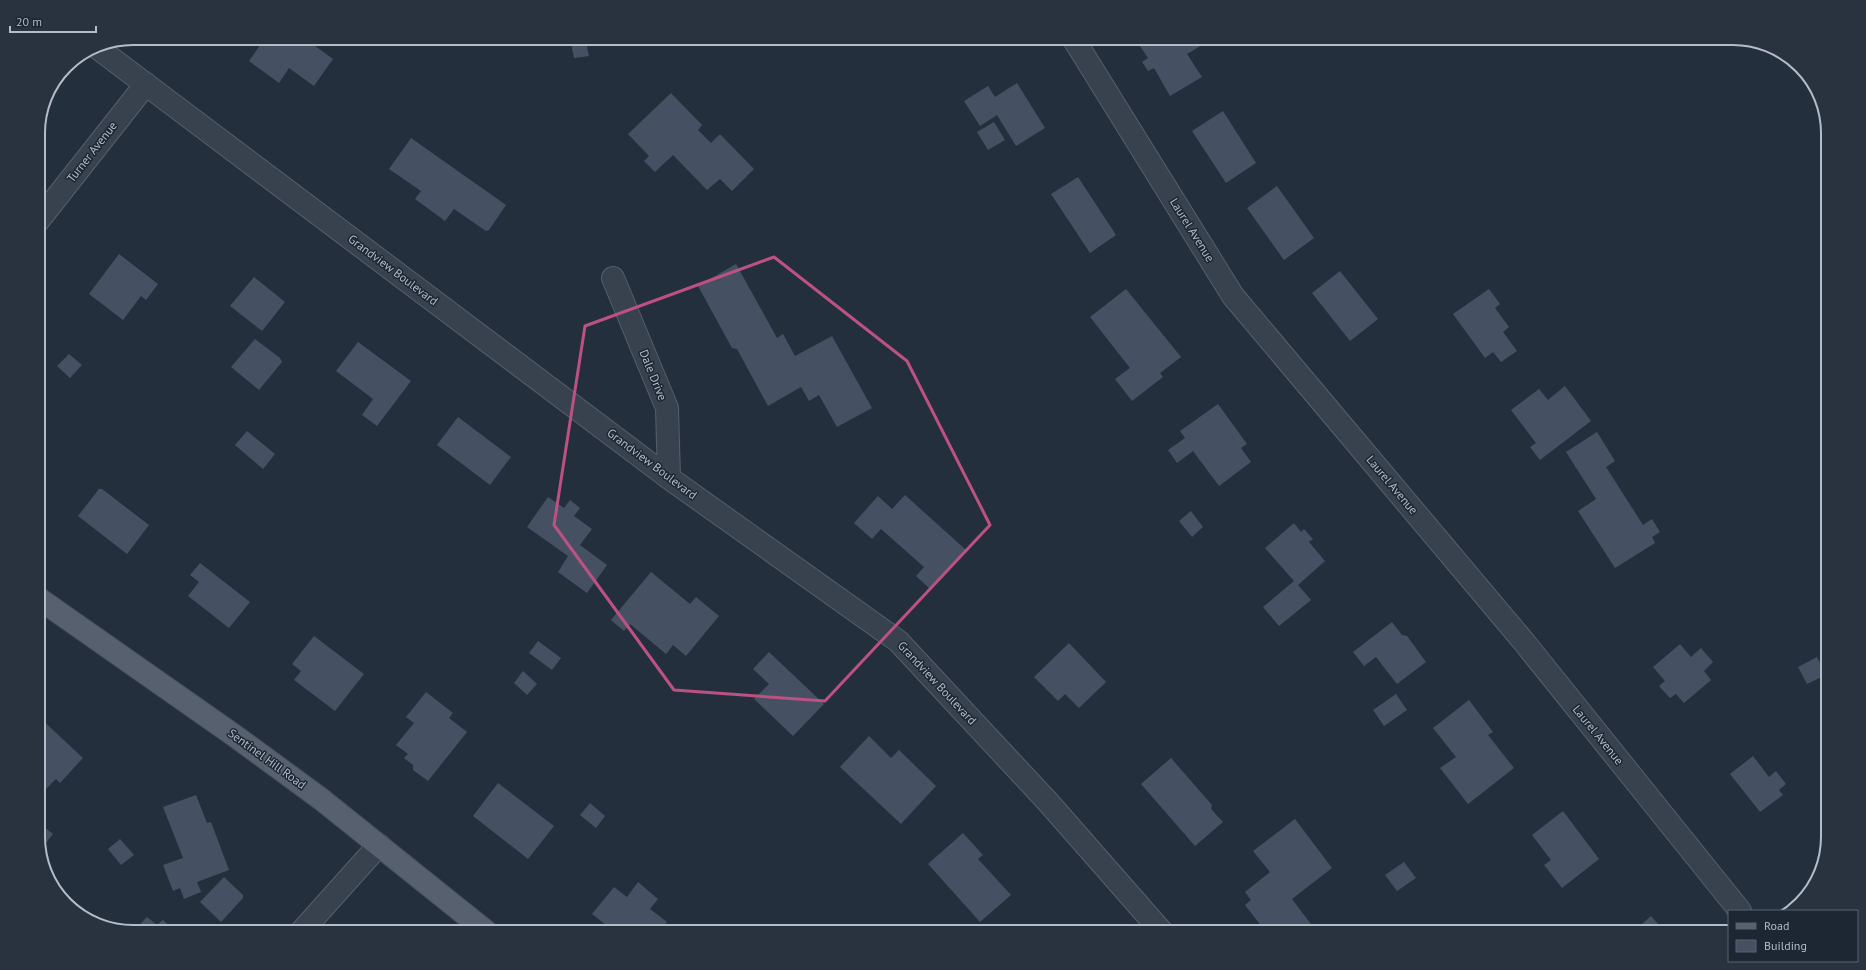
<svg xmlns="http://www.w3.org/2000/svg" width="1866" height="970" font-family="'PT Sans',sans-serif">
  <style>
    .building { fill: #455162 }
    .lines { fill: none; stroke-linecap: round; stroke-linejoin: round }
    .minor-casing { stroke: #565f6c; stroke-width: 24 }
    .major-casing { stroke: #414a57; stroke-width: 24 }
    .minor { stroke: #38414e; stroke-width: 22 }
    .major { stroke: #56606e; stroke-width: 22 }
    .marked { fill: none; stroke: #bd5182; stroke-width: 3; stroke-linejoin: round }
    .labels { text-anchor: middle; stroke-width: 3; stroke-linejoin: round; paint-order: stroke }
    .street-label { font-size: 12px; fill: #b4bcc9; stroke: #1d2633 }
    .rim { fill: none; stroke: #b4bcc9; stroke-width: 2 }
  </style>
  <rect width="100%" height="100%" fill="#242f3e"/>
  <path class="building" d="M265,38h39l29,21 -19,27 -25,-18 -10,15 -30,-22z
    M570,38h15l4,18 -15,2z
    M1146,38h68l-27,16 15,23 -32,19 -16,-28 -6,3 -6,-9 6,-4 -10,-15z
    M1017,83l28,45 -29,18 -19,-31 -17,11 -16,-25 24,-15 7,11z
    M671,93l31,32 -4,5 13,13 9,-9 34,35 -22,22 -12,-12 -13,11 -34,-35 -18,17 -11,-11 5,-5 -21,-22z
    M1223,111l33,52 -30,20 -34,-52z
    M994,122l11,18 -17,10 -11,-18z
    M411,138l95,67 -17,25 -3,1 -32,-22 -9,12 -30,-22 6,-8 -32,-22z
    M1078,177l38,58 -26,18 -39,-59z
    M1277,186l37,52 -30,22 -37,-52z
    M119,254l39,30 -12,16 -5,-4 -18,24 -34,-26z
    M736,264l41,74 6,-4 12,22 37,-20 40,72 -35,19 -18,-32 -10,6 -8,-14 -33,19 -31,-57 -5,-1 -34,-62z
    M1340,271l38,48 -28,22 -38,-48z
    M254,277l31,25 -23,29 -32,-25z
    M1126,289l55,68 -21,16 3,4 -31,24 -17,-22 15,-11 -40,-51z
    M1489,289l11,15 -5,4 14,19 -6,5 14,19 -16,11 -8,-10 -8,6 -32,-44z
    M255,339l25,19 2,4 -23,28 -28,-23z
    M358,342l53,39 -34,45 -15,-11 11,-16 -37,-28z
    M69,354l13,11 -12,13 -13,-12z
    M1565,386l26,35 -51,39 -10,-13 6,-4 -25,-33 28,-21 9,11z
    M1218,404l29,40 -6,4 10,14 -32,24 -26,-35 -16,12 -9,-13 17,-12 -5,-7z
    M458,417l53,40 -21,28 -53,-40z
    M247,431l28,23 -12,15 -28,-24z
    M1597,432l18,29 -9,6 37,58 9,-6 8,13 -8,5 3,6 -40,25 -37,-57 18,-12 -30,-47z
    M99,489h3l47,36 -22,29 -49,-38z
    M905,495l61,55 -36,39 -14,-13 8,-9 -43,-38 -9,10 -18,-16 24,-27 14,13z
    M548,497l16,11 6,-8 10,8 -6,8 18,13 -12,16 27,20 -20,28 -29,-21 10,-16 -41,-29z
    M1191,511l12,16 -11,10 -13,-16z
    M1294,523l7,9 3,-3 9,10 -4,3 16,19 -27,24 13,15 -32,26 -16,-19 31,-26 -29,-33z
    M200,563l50,39 -21,26 -41,-32 11,-14 -9,-7z
    M651,572l39,32 6,-7 23,19 -33,40 -13,-11 -7,9 -36,-30 -6,7 -13,-11z
    M1392,622l10,13 5,1 19,26 -29,22 -21,-27 -12,9 -11,-14z
    M314,636l50,38 -29,37 -41,-31 7,-9 -9,-7z
    M538,641l23,17 -9,12 -23,-17z
    M1069,643l37,39 -27,26 -14,-14 -7,7 -24,-24z
    M1680,644l11,13 10,-9 12,14 -9,9 7,9 -27,23 -8,-9 -6,4 -11,-12 6,-5 -12,-14z
    M769,652l55,52 -31,32 -39,-37 15,-15 -16,-15z
    M1817,657l9,18 -19,9 -9,-17z
    M523,671l14,13 -10,11 -13,-12z
    M426,692l27,21 -4,5 18,14 -39,49 -15,-11v-5l-9,-7 4,-4 -12,-9 18,-22 -8,-6z
    M1396,694l11,16 -23,16 -11,-16z
    M1469,700l24,32 -5,3 26,33 -46,36 -28,-36 16,-11 -23,-29z
    M38,716l45,42 -23,25 -4,-4 -18,18z
    M869,736l22,22 8,-8 37,36 -35,38 -61,-57z
    M1753,756l16,21 7,-6 10,13 -7,6 4,5 -23,17 -30,-38z
    M1171,758l41,47 -1,4 12,13 -28,24 -54,-62z
    M498,783l56,43 -26,33 -55,-43z
    M196,795l11,28 4,-1 18,48 -32,12 4,10 -17,7 -4,-11 -7,3 -10,-26 20,-7 -20,-51z
    M590,803l15,13 -9,12 -16,-13z
    M1563,811l36,48 -37,29 -18,-23 7,-5 -19,-25z
    M1295,819l37,49 -40,31 25,33h-51l-21,-27 6,-5 -6,-8 25,-20 -17,-21z
    M38,822l15,12 -13,16 -2,-7z
    M963,833l20,22 -5,4 33,36 -31,27 -52,-58z
    M120,839l14,16 -13,10 -13,-16z
    M1404,862l12,16 -19,13 -12,-16z
    M224,877l19,18v3l-22,24 -21,-20z
    M638,882l20,17 -8,10 17,13 -8,10h-44l-23,-18 22,-27 13,10z
    M1651,916l14,16h-32z
    M147,917l10,8 6,-5 13,12h-43z
    M1066,925l5,7h-13z"/>
  <g class="lines">
    <defs>
      <path id="minor" d="M1073,38l160,258 291,346 216,269
        M95,46l574,432 229,163 150,161 114,130
        M38,221l108,-137
        M613,278l54,130 2,70
        M301,932l78,-87"/>
      <path id="major" d="M38,598l197,138 86,63 166,133"/>
    </defs>
    <use href="#minor" class="minor-casing"/>
    <use href="#major" class="major-casing"/>
    <use href="#minor" class="minor"/>
    <use href="#major" class="major"/>
  </g>
  <path class="marked" d="M774,257l133,104 83,164 -165,176 -151,-11 -120,-165 31,-199z"/>
  <g class="labels">
    <g class="street-label">
      <text transform="translate(92 152) rotate(-52)" y="4">Turner Avenue</text>
      <text transform="translate(1192 230) rotate(58)" y="4">Laurel Avenue</text>
      <text transform="translate(393 270) rotate(37)" y="4">Grandview Boulevard</text>
      <text transform="translate(653 375) rotate(68)" y="4">Dale Drive</text>
      <text transform="translate(652 464) rotate(37)" y="4">Grandview Boulevard</text>
      <text transform="translate(1392 485) rotate(50)" y="4">Laurel Avenue</text>
      <text transform="translate(937 683) rotate(47)" y="4">Grandview Boulevard</text>
      <text transform="translate(1598 735) rotate(51)" y="4">Laurel Avenue</text>
      <text transform="translate(267 759) rotate(36)" y="4">Sentinel Hill Road</text>
    </g>
  </g>
  <path d="M0 0H1866V970H0ZM133 45H1733A88 88 0 0 1 1821 133V837A88 88 0 0 1 1733 925H133A88 88 0 0 1 45 837V133A88 88 0 0 1 133 45Z" fill="#29323f" fill-rule="evenodd"/>
  <path class="rim" d="M133 45H1733A88 88 0 0 1 1821 133V837A88 88 0 0 1 1733 925H133A88 88 0 0 1 45 837V133A88 88 0 0 1 133 45Z"/>
  <rect x="1728" y="910" width="130" height="52" fill="#1d2633" stroke="#59626f"/>
  <rect x="1736" y="923" width="20" height="6" fill="#56606e" stroke="#59626f"/>
  <text x="1764" y="930" font-size="12" fill="#b4bcc9">Road</text>
  <rect x="1736" y="940" width="20" height="12" fill="#455162" stroke="#59626f"/>
  <text x="1764" y="950" font-size="12" fill="#b4bcc9">Building</text>
  <path d="M10 26v6h86v-6" fill="none" stroke="#b4bcc9" stroke-width="2"/>
  <text x="16" y="26" font-size="12" fill="#b4bcc9" stroke="#1d2633" stroke-width="3" paint-order="stroke">20 m</text>
</svg>
